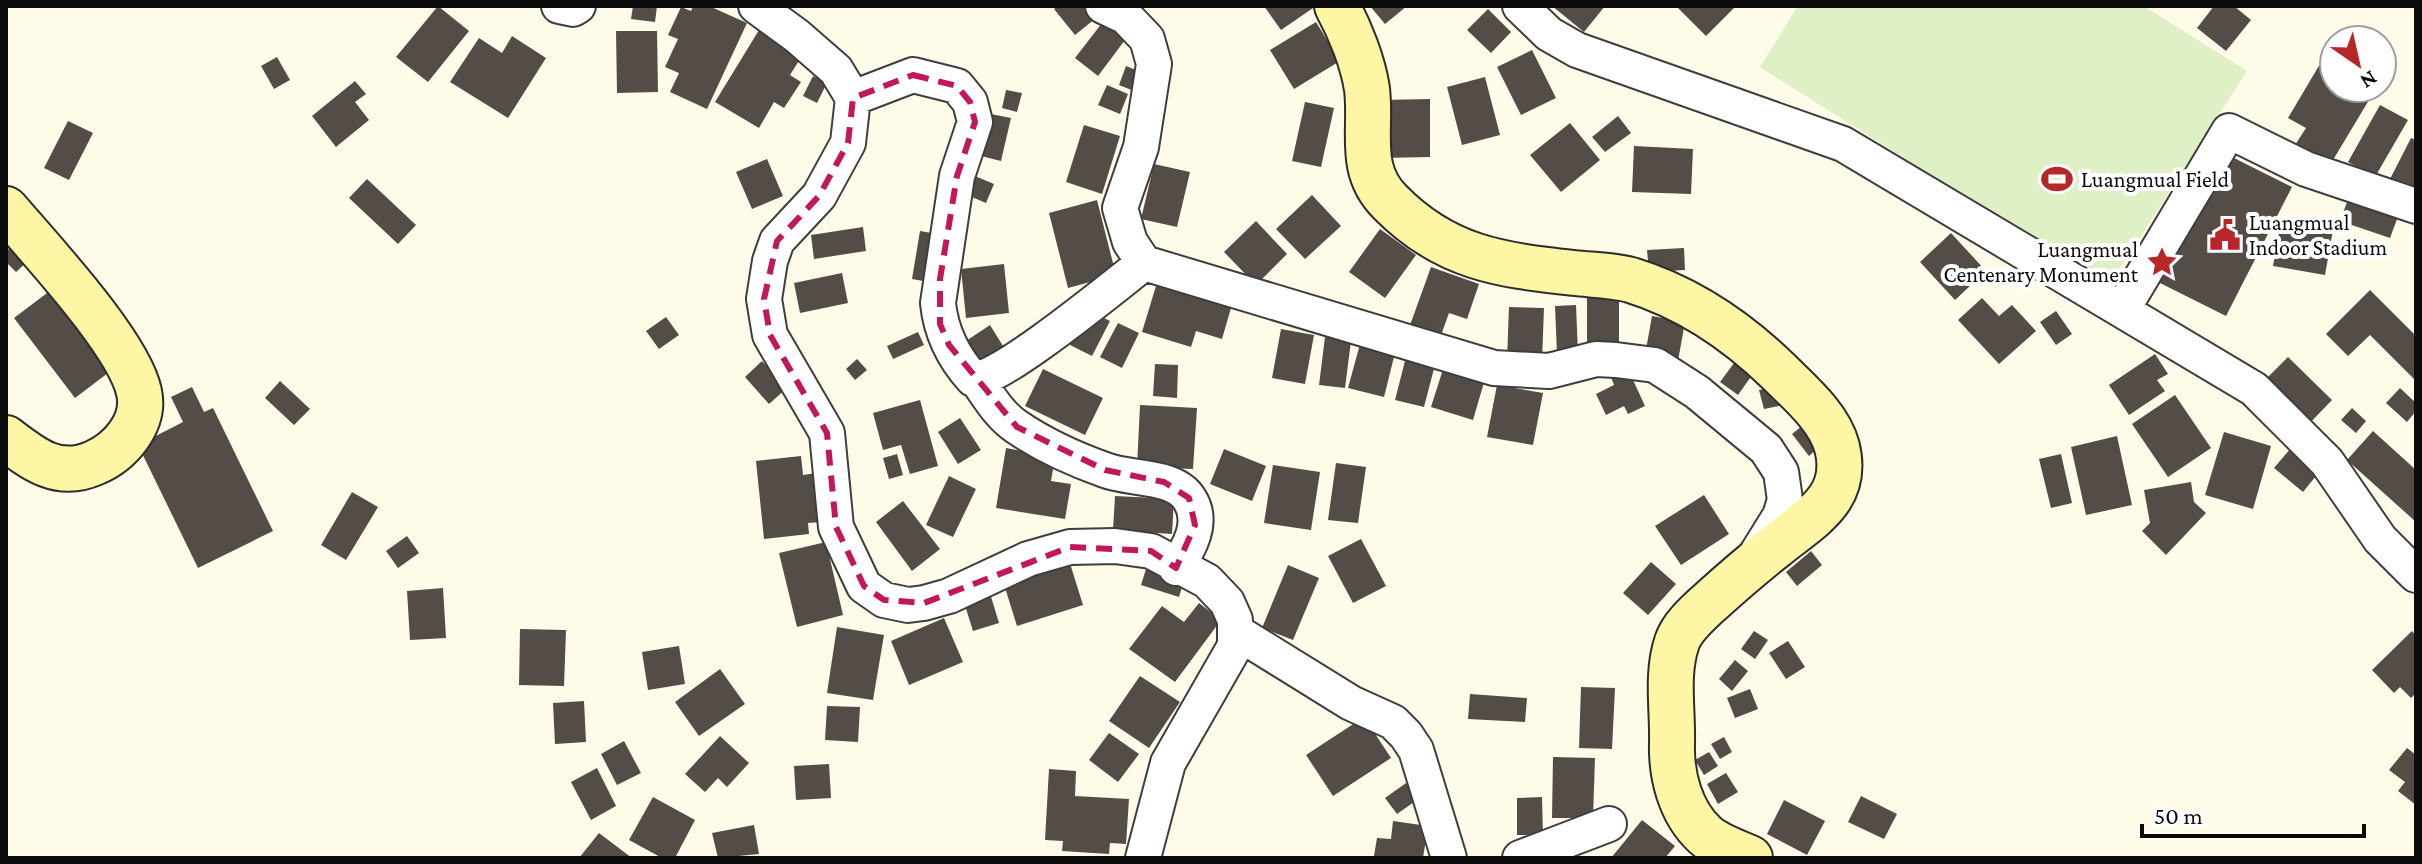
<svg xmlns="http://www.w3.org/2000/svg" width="2422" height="864" font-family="'Crimson Pro',serif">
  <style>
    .pitch { fill: #dfefc6 }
    .building { fill: #534c47 }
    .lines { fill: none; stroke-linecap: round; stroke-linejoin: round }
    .street-casing { stroke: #3e3e3e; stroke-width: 38 }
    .secondary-casing { stroke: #2d2d2d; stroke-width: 48 }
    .street { stroke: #fff; stroke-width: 34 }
    .secondary { stroke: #fdf7a5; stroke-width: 44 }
    .marked { fill: none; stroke: #c2185b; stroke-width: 6; stroke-dasharray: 16 10; stroke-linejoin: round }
    .labels { text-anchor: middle; stroke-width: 8; stroke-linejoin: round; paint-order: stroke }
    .poi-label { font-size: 22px; fill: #0b0b0b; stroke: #fff; text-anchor: start }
  </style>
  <rect width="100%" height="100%" fill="#fffbe9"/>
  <path class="pitch" d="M1798,6h346l103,65 -139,216 -348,-220z"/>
  <path class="building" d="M438,6l31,25 -41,51 -32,-25z
    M633,6h24l-2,16 -24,-3z
    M693,6h16l38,17 -40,86 -37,-17 9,-19 -14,-6 13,-28 -10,-4 13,-28 10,4z
    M1058,6h28l10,12 -21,17 -21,-26z
    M1264,6h52l-35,24z
    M1370,6h37l-22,18z
    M1552,6h53l-21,26z
    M1676,6h60l-30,30z
    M2214,6h20l17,14 -25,31 -29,-23z
    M1488,9l23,23 -20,21 -24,-23z
    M1316,22l24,39 -46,28 -24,-39z
    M1102,23l23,17 -27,36 -23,-18z
    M759,30l43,26 -12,19 11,7 -17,26 -10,-6 -15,26 -44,-26z
    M616,31h41l1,61 -41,1z
    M512,36l34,22 -38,60 -58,-36 29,-44 23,15z
    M1532,50l24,48 -35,17 -24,-48z
    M277,57l13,23 -16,9 -13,-23z
    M2320,64l14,8v16h27l11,7 -42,70 -35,-20 11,-17 -18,-10z
    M1126,66l15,6 -7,19 -15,-6z
    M813,76l14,7 -10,20 -14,-7z
    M1485,77l15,58 -38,10 -15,-58z
    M355,81l11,13 -11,8 14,18 -33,27 -24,-31z
    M1107,85l21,9 -8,20 -22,-9z
    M1006,90l16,3 -5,19 -15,-4z
    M1430,99v58l-49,1v-58z
    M1305,102l29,6 -13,59 -29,-6z
    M2380,105l28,15 -33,57 -27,-15z
    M991,114l20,4 -10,43 -20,-5z
    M1618,116l13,17 -26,19 -13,-15z
    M68,121l25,12 -24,47 -25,-12z
    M1570,123l30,37 -39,32 -31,-37z
    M1084,125l36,11 -18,58 -36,-12z
    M2411,138l5,2v58l-28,-15z
    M1634,146l59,3 -2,45 -59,-2z
    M2224,153l68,34 -66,129 -68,-34z
    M767,159l16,37 -31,13 -16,-37z
    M1154,164l36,8 -13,55 -36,-8z
    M975,176l19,8 -8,19 -19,-8z
    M367,179l49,46 -18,19 -49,-46z
    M2350,194l50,17 -10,27 -50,-17z
    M1312,195l29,31 -36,33 -29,-30z
    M1097,200l19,75 -48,13 -19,-75z
    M1256,221l31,33 -31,31 -32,-33z
    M2281,221l52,9 -8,45 -52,-9z
    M863,227l3,24 -52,8 -3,-24z
    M1380,229l36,26 -31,43 -36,-26z
    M920,231l17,3 -8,48 -17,-3z
    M1951,233l35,38 -31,29 -35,-38z
    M14,244l15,16 -13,12 -10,-10v-10z
    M1684,248l1,22 -36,2 -2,-22z
    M1004,264l5,49 -43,5 -5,-49z
    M1431,267l48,17 -12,35 -18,-6 -9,25 -31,-10z
    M842,273l6,30 -48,10 -6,-30z
    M1156,286l75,22 -9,31 -26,-8 -5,16 -49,-15z
    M51,290l61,80 -37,28 -61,-80z
    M2370,290l46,46v45l-46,-46 -22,21 -22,-22z
    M1587,296h32v51h-32z
    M1982,298l17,18 13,-11 24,26 -37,33 -41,-44z
    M1576,305l2,48 -21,1 -2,-48z
    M1509,307l35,1 -2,53 -35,-1z
    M1088,310l22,11 -18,35 -22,-11z
    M2056,311l16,23 -16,11 -16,-23z
    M1652,316l33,6 -7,39 -33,-6z
    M666,317l13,18 -20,14 -13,-18z
    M1118,323l21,10 -17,35 -22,-11z
    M990,325l18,29 -28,17 -17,-28z
    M1281,329l33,6 -9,49 -33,-6z
    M918,332l6,13 -31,14 -6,-13z
    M1325,337l26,4 -6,47 -26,-3z
    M1360,344l35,9 -11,44 -36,-9z
    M1407,353l29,8 -12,46 -29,-7z
    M2155,354l13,20 -11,6 8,11 -36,24 -20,-30z
    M2288,357l44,43 -27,28 -45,-43z
    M857,359l10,11 -12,10 -9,-11z
    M1737,359l18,12 -17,24 -18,-13z
    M762,361l25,27 -18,16 -24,-27z
    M1155,364l23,1 -1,33 -24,-2z
    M1444,366l41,13 -12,41 -42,-13z
    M1043,369l60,29 -18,37 -60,-29z
    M1628,369l17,37 -17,8 -4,-8 -18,9 -10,-21 18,-9 -3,-8z
    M280,381l30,28 -16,16 -29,-27z
    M1497,385l46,8 -10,52 -46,-8z
    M1780,385l4,20 -20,4 -5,-19z
    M192,387l12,25 9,-4 60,123 -75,37 -60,-123 45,-23 -12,-25z
    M2400,388l16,15v8l-9,11 -21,-19z
    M2175,395l36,53 -43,29 -36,-53z
    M920,400l18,66 -28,8 -9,-29 -18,5 -10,-37z
    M1140,405l57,3 -4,61 -56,-2z
    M2352,408l14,13 -10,12 -15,-13z
    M960,418l21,32 -23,14 -20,-32z
    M1807,422l16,22 -14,12 -17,-22z
    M2373,431l43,39v52l-69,-62z
    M2224,432l47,14 -18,63 -48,-14z
    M2117,436l15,69 -46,10 -15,-68z
    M1006,448l49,9 -4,24 20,3 -6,35 -69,-11z
    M2291,448l29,23 -17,21 -29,-24z
    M1224,449l42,17 -14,35 -42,-17z
    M897,454l6,21 -14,4 -6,-21z
    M2061,454l11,49 -21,5 -12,-49z
    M801,456l2,19 14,-2 5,49 -14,1 1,11 -45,5 -8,-78z
    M1336,463l30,4 -8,56 -30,-3z
    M1273,465l47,7 -9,58 -47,-7z
    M949,476l27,13 -23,48 -27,-12z
    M2191,482l3,20 12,11 -40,42 -24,-24 8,-8 -6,-33z
    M352,492l26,15 -32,53 -25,-15z
    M1704,495l25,39 -48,31 -26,-39z
    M1115,496l59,3 -2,35 -59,-4z
    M903,501l37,48 -28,22 -36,-49z
    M407,536l12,17 -21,15 -12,-17z
    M1361,539l25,47 -33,17 -25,-47z
    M826,542l17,73 -46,12 -18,-74z
    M1811,551l11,14 -25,21 -11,-14z
    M1068,557l15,48 -66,21 -15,-48z
    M1651,562l25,22 -28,31 -25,-22z
    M1288,565l31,13 -26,62 -31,-12z
    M1146,569l38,11 -5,17 -38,-12z
    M443,588l3,50 -36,2 -3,-49z
    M989,590l10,33 -26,8 -10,-32z
    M1199,603l22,17 -46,62 -46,-33 33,-43 22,16z
    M944,618l19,44 -54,23 -18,-44z
    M837,627l47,8 -11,65 -46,-7z
    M520,629l46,1 -2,56 -45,-1z
    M1754,631l14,9 -13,19 -14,-10z
    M2412,631l4,5v57l-5,5 -11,-11 -6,6 -22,-23z
    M1788,641l17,26 -19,12 -17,-26z
    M679,646l6,38 -37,6 -6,-38z
    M1735,660l13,11 -16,20 -13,-12z
    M720,669l25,35 -46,32 -24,-34z
    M1140,676l40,26 -31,46 -40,-27z
    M1581,687l34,1 -3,61 -33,-1z
    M1750,689l8,20 -23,9 -8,-20z
    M1470,694l57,4 -2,24 -57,-3z
    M584,701l2,41 -31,2 -2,-41z
    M827,706l33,1 -2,35 -33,-2z
    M1364,717l27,41 -58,38 -27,-41z
    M1109,733l30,21 -21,28 -29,-22z
    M720,736l29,27 -22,24 -9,-9 -13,14 -20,-18z
    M1724,737l8,15 -12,7 -9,-15z
    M624,741l17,32 -24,12 -16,-31z
    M2407,748l9,7v50l-18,-14 7,-9 -16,-12z
    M1709,752l9,14 -14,9 -9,-15z
    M1553,757l42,1 -2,60h-41z
    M829,764l2,34 -35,2 -2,-34z
    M597,768l19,38 -25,14 -20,-38z
    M1049,769l27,2 -1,25 54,3 -3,45 -16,-1 -1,11 -47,-3 1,-10 -18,-1z
    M1726,773l12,19 -20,12 -11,-20z
    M1406,783l11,17 -20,14 -12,-16z
    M1861,796l36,18 -13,25 -36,-17z
    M653,797l42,23 -20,38h-13l-33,-18z
    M1542,797l1,38h-26v-37z
    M1784,800l41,21 -18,34 -40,-21z
    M1642,820l33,26 -10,12h-54z
    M1393,821l35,5 -5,32 -49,-2 3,-18 14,1z
    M754,825l5,29 -41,4 -6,-25z
    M599,833l33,25h-53z"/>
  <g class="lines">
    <defs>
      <path id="street" d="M559,6l14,3 5,-3
        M756,6l41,30 39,34 17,28 -5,45 -29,53 -42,45 -7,20 -6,38 6,36 57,98 9,94 28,59 20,14 24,5 16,-2 25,-7 79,-37 42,-12 45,-1 36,5 56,30 20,21 8,18v26l-67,117 -25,95
        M1103,6l23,11 21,22 7,25 -13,83 -21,61 10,34 14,21 350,105 55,3 47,-12 20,1 39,5 42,27 69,57 15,23 4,28 -5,16 -23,37
        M1520,6l29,28 28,16 266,94 411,245 73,73 53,77 36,36
        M853,98l60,-23 44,11 13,16 5,20 -18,54 -19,127c3,30 15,54 35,76 23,5 145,-96 171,-116
        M2122,310l107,-179 77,38 110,37
        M977,380c12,17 23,36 40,47 25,17 60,33 88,43 25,10 70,4 85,30 14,23 -1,48 -14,68
        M1238,633l113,70 42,19 13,13 10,15 33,108
        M1520,858l89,-34"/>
      <path id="secondary" d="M1337,6c13,24 26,56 30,83 5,42 -10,80 23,113 55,56 110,63 184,71 18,2 39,2 57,7 58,18 105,50 148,92 21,21 50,45 58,75 13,52 -27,71 -61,99 -23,18 -45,37 -67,57 -12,11 -27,24 -32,39 -11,32 -4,68 -5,101 -1,32 8,69 33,92 11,10 31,17 45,23
        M6,209c34,40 123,135 133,183 7,31 -19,60 -45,71 -36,16 -61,-4 -88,-25"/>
    </defs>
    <use href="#street" class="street-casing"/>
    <use href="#secondary" class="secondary-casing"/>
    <use href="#street" class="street"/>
    <use href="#secondary" class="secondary"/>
  </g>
  <path class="marked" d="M913,75l44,11 13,16 5,20 -18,54 -17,103v45l9,21 68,82 88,43 59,12 25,16 6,27 -19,43 -25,-17 -81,-4 -146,56 -40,-3 -20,-14 -28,-59 -9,-94 -57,-98 -6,-36 13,-58 42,-45 29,-53 5,-45z"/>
  <defs>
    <symbol id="stadium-bare" viewBox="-9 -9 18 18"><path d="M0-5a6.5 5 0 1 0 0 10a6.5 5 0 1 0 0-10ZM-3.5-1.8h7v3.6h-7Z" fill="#b72727" stroke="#fff" stroke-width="2.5" paint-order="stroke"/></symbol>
    <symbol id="civic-bare" viewBox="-9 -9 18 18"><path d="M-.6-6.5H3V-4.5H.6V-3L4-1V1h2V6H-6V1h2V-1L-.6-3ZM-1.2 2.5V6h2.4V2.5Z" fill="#b72727" stroke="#fff" stroke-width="2.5" paint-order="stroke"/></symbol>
    <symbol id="sight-bare" viewBox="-9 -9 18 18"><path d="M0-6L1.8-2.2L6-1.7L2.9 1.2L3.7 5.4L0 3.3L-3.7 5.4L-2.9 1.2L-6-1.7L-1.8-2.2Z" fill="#b72727" stroke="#fff" stroke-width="2.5" paint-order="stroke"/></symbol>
  </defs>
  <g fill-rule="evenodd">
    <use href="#stadium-bare" x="2035" y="157" width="44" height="44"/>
    <use href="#civic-bare" x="2203" y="213" width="44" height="44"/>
    <use href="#sight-bare" x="2140" y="240" width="44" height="44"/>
  </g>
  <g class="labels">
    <g class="poi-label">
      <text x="2081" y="187">Luangmual Field</text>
      <text x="2249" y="230">Luangmual<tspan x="2249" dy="25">Indoor Stadium</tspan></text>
      <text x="2138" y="257" text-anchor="end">Luangmual<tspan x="2138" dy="25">Centenary Monument</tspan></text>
    </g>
  </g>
  <rect width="2422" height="864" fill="none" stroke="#0b0b0b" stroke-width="16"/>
  <g transform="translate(2358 64) rotate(146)"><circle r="38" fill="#ffffff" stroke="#9d9d9d" stroke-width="2"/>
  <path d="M0-6L14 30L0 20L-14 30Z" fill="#b72727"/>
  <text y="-12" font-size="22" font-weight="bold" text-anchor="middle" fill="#0b0b0b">N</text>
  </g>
  <path d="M2142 824v12h222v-12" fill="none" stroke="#0b0b0b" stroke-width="4"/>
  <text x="2154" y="824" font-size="24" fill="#0b0b0b" stroke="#ffffff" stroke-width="6" paint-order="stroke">50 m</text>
</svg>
